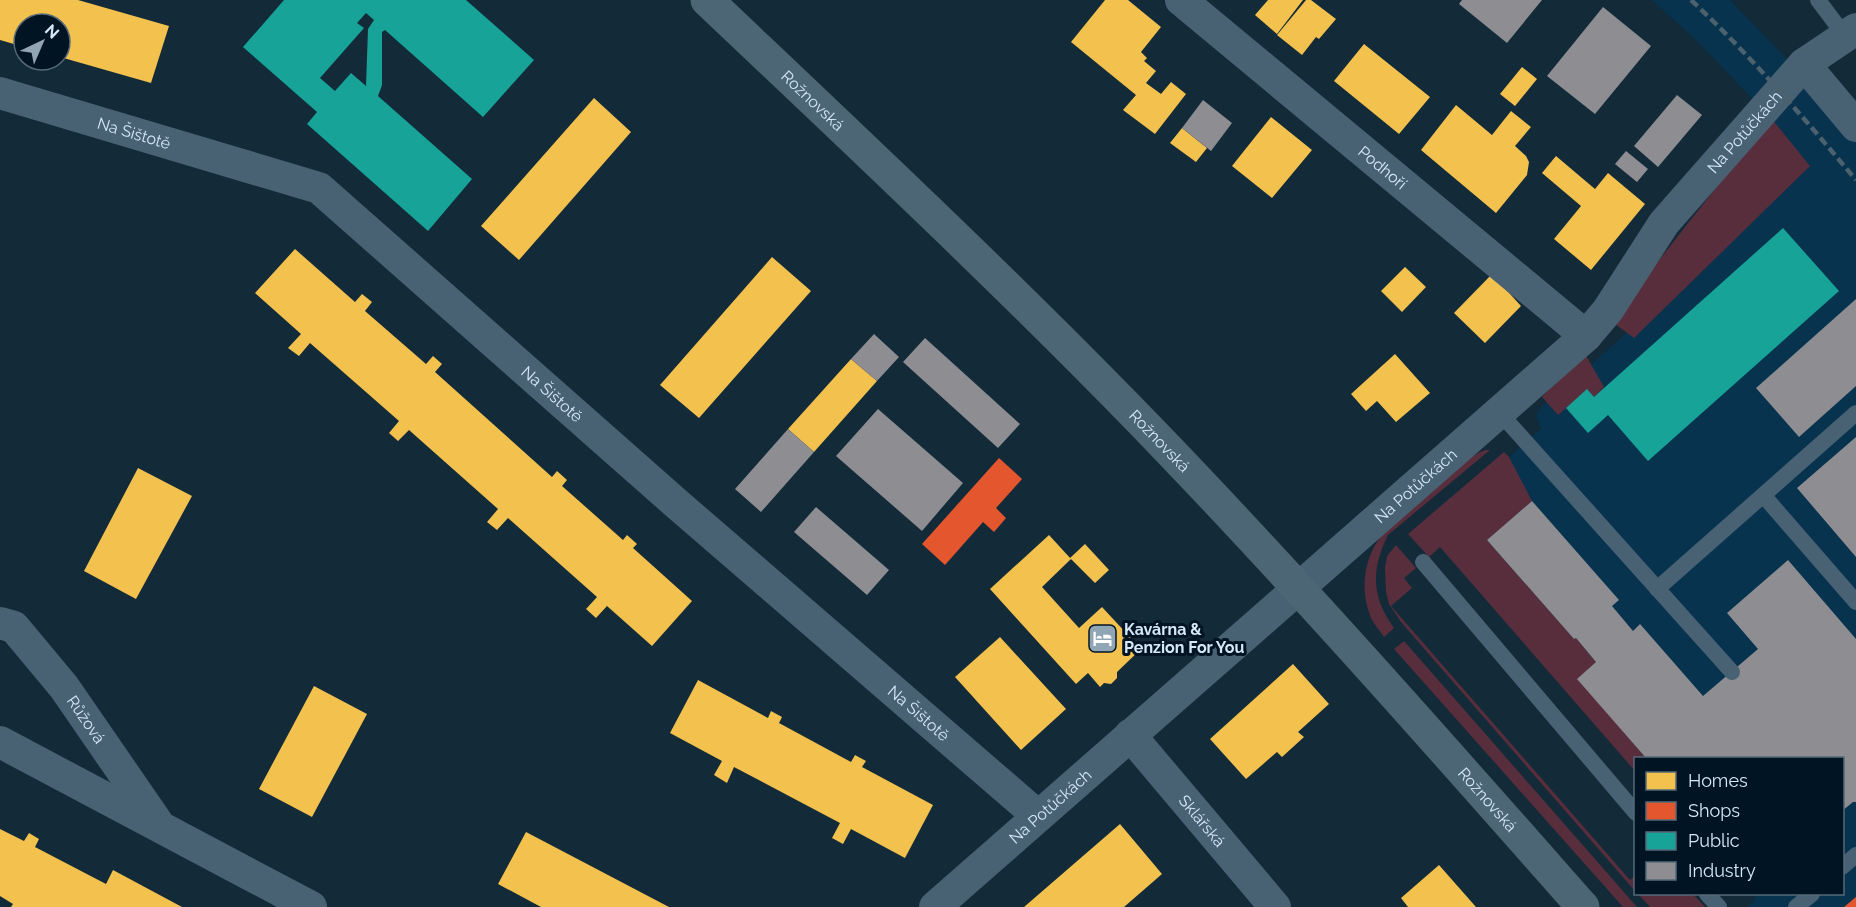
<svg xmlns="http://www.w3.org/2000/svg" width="1856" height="907" font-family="Raleway,sans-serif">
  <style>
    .built { fill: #07334e }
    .green { fill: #582e3d }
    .homes { fill: #f2c14e }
    .shops { fill: #e4572e }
    .public { fill: #17a398; fill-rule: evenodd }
    .industry { fill: #8d8d92 }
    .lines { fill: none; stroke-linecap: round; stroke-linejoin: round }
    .service { stroke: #486173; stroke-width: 16 }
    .minor { stroke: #486173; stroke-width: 32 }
    .primary { stroke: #4c6676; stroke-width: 33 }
    .rail { stroke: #4c616e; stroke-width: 4.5; stroke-dasharray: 9 4.5; stroke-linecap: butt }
    .labels { text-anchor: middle; stroke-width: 6; stroke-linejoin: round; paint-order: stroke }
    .street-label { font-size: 16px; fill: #d3e8f9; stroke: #011424 }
    .poi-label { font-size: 16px; font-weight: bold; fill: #d3e8f9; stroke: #011424; text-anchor: start }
  </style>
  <rect width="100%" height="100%" fill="#132a38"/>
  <path class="built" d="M1652,0h78l71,74 55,66v767h-108l8,-9 -3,-4h89v-136h-206l-167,-242 40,-59 32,-28 -5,-13 6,-10 29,-23 239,-217 -48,-57 -65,-68z"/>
  <path class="green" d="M1771,118l39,48 -176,172 -23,-17z
    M1584,352l20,35 -10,10 -7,-7 -29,25 -16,-18z
    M1485,450h5l-102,85c-17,35 -17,61 6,93l-10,9c-4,-6 -10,-13 -13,-19 -13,-31 -6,-67 17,-90 13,-13 28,-25 42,-37 17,-14 34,-33 55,-41z
    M1504,452l5,5 23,44 -45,39 87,99 2,-1 20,24 -18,17 68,79h-10l-1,13 -195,-224 -11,10 -21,-23z
    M1396,545l20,23 -12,10 8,10 -21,18 239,274 5,-4v15l-234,-269 -12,-18 -3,-12 -1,-24 2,-12z
    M1404,641l233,266h-14l-229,-258z
    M1638,894h55l12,13h-55z"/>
  <path class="homes" d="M0,0h78l91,26 -18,57 -91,-26v-33h-36v23l-24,-7z
    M1105,0h23l33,27 -20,25 6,6 -3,3 12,10 -10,12 15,11 10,-12 15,12 -31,40 -32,-24 13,-15 -65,-53z
    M1268,0h35l-26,34 -22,-19z
    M1306,0h5l25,19 -17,20 -3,-2 -14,18 -25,-20z
    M1364,44l66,53 -31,37 -65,-53z
    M1522,67l15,12 -22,27 -15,-12z
    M594,98l37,34 -112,128 -38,-34z
    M1456,105l36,30 19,-24 20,16 -16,19 11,10 3,6 -2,13 -31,38 -75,-63z
    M1271,117l41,33 -40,48 -40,-32z
    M1182,128l25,20 -11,14 -26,-19z
    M1556,156l39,33 13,-16 37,31 -54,66 -37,-31 27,-33 -39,-33z
    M295,249l60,53 7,-8 10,8 -7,9 61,53 7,-8 9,8 -7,8 117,105 5,-6 10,9 -5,6 61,54 4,-5 10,9 -4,4 59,53 -40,45 -45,-40 -11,12 -10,-9 11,-12 -89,-79 -11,12 -10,-8 11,-13 -89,-79 -11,11 -9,-8 10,-12 -89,-78 -11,13 -11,-8 13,-14 -46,-41z
    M772,257l39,34 -112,127 -39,-33z
    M1405,267l21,20 -24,25 -21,-21z
    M1492,274l29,32 -36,37 -31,-30z
    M1395,354l35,39 -34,29 -19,-21 -11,10 -15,-17z
    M851,359l26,22 -63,71 -26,-23z
    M138,468l54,28 -56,103 -52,-28z
    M1049,535l22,24 -29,28 37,41 23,-21 39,42 -24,23v6l-6,6 -7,-1 -4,4 -12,-14 -12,11 -86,-95z
    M1085,544l24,26 -14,13 -25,-25z
    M1000,637l66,72 -45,41 -66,-73z
    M1293,664l36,40 -31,28 6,5 -22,20 -5,-5 -31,27 -36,-40z
    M698,680l70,38 3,-7 11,6 -3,6 72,39 4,-7 11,6 -4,6 71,38 -28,53 -54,-29 -8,15 -11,-6 8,-15 -106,-56 -7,16 -13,-8 8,-14 -52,-28z
    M314,686l53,28 -55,103 -53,-28z
    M1120,824l42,50 -38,33h-100z
    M0,829l24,12 5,-8 10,6 -4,8 71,37 7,-14 69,37h-171l2,-3 -13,-8z
    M526,832l143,75h-128l-43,-23z
    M1439,865l37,42h-68l-7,-9z"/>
  <path class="shops" d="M999,458l23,21 -26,29 10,10 -12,14 -11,-10 -38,43 -23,-21z
    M1856,897v10h-12z"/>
  <path class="public" d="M284,0h182l68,60 -51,57 -98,-87 -3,2v53l-4,11 94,83 -44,52 -121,-107 10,-12 -74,-65zM366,13l8,7 -6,9 -2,57 -15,-13 -16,18 -15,-13 44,-50 -7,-5z
    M1783,228l56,63 -191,170 -40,-46 -20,18 -22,-25 21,-19 7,8z"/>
  <path class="industry" d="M1462,0h80l-35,43 -48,-39z
    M1603,7l48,39 -56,68 -48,-38z
    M1677,95l25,20 -44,52 -24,-21z
    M1203,100l29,23 -21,28 -29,-23z
    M1626,151l22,18 -11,13 -22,-18z
    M1856,299v87l-57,51 -43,-49z
    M874,334l25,23 -22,24 -26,-22z
    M925,338l95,86 -22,24 -95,-86z
    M878,409l85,74 -41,48 -86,-75z
    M788,429l26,23 -53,60 -26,-23z
    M1856,437v120l-59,-69z
    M1532,501l87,99 -7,6 21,25 7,-7 63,72 55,-47 -31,-36 61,-53 68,79v163h-3l-11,9v-53h-196l-69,-79 19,-17 -20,-24 -2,1 -87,-99z
    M816,507l73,63 -22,25 -73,-63z"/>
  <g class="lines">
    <path class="service" d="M1818,0l27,36
      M1499,412l233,260
      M1763,495l93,107
      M1423,562l213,251
      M1657,589l199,-176
      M1842,867l14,-12
      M1707,894l12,13
      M1796,907l16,-13"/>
    <g class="minor">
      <path id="s1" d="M1181,0l405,336"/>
      <path d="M1804,64l52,62"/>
      <path id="s2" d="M0,93l319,95 358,316 361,312"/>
      <path id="s3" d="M0,623l14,4 50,60 93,135"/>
      <path id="s4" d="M1130,735l145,172"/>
      <path d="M0,742l311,165"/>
      <path id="s5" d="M935,907l651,-571 22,-26 56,-87 140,-159 52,-35"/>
    </g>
    <path class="primary" id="s6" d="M707,0c155,147 311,293 459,447 143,149 280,305 417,460"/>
    <path class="rail" d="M1691,0c60,56 113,118 165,180"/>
  </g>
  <defs>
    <symbol id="hotel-square" viewBox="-11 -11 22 22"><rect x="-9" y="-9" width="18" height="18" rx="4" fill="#90a6b5" stroke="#011424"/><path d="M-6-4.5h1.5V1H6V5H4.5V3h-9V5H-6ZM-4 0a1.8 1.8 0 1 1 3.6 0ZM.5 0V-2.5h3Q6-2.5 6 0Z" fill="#fff"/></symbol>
  </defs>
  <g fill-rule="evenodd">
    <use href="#hotel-square" x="1086" y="622" width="33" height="33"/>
  </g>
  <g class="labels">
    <g class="street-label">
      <text dy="6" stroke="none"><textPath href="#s6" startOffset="146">Rožnovská</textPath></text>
      <text dy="6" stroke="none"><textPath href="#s5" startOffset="1125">Na Potůčkách</textPath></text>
      <text dy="6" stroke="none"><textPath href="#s2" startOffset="140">Na Šištotě</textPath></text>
      <text dy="6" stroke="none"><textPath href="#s1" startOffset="262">Podhoří</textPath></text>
      <text dy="6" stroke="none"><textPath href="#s2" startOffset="644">Na Šištotě</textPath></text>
      <text dy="6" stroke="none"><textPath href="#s6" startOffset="632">Rožnovská</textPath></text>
      <text dy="6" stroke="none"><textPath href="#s5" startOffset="639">Na Potůčkách</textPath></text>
      <text dy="6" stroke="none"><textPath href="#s2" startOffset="1130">Na Šištotě</textPath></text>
      <text dy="6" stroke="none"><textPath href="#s3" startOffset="132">Růžová</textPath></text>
      <text dy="6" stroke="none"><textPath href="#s6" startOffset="1118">Rožnovská</textPath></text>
      <text dy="6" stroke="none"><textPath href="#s5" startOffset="153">Na Potůčkách</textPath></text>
      <text dy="6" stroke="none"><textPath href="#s4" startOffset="112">Sklářská</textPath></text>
    </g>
    <g class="poi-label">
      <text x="1124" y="635">Kavárna &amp;<tspan x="1124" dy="18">Penzion For You</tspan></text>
    </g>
  </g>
  <rect x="1634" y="757" width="210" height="138" fill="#011424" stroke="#556979" stroke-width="1.5"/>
  <rect x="1646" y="772" width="30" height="18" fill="#f2c14e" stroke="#556979" stroke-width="1.5"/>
  <text x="1688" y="787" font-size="18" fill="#d3e8f9">Homes</text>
  <rect x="1646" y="802" width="30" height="18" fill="#e4572e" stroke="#556979" stroke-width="1.5"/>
  <text x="1688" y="817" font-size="18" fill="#d3e8f9">Shops</text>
  <rect x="1646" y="832" width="30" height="18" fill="#17a398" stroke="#556979" stroke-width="1.5"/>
  <text x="1688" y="847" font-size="18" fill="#d3e8f9">Public</text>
  <rect x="1646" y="862" width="30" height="18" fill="#8d8d92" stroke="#556979" stroke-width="1.5"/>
  <text x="1688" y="877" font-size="18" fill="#d3e8f9">Industry</text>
  <g transform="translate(42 42) rotate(44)"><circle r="28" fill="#011424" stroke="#556979" stroke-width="1.5"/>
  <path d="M0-4.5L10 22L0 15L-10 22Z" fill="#90a6b5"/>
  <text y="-9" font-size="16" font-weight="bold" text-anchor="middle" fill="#d3e8f9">N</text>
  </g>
</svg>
